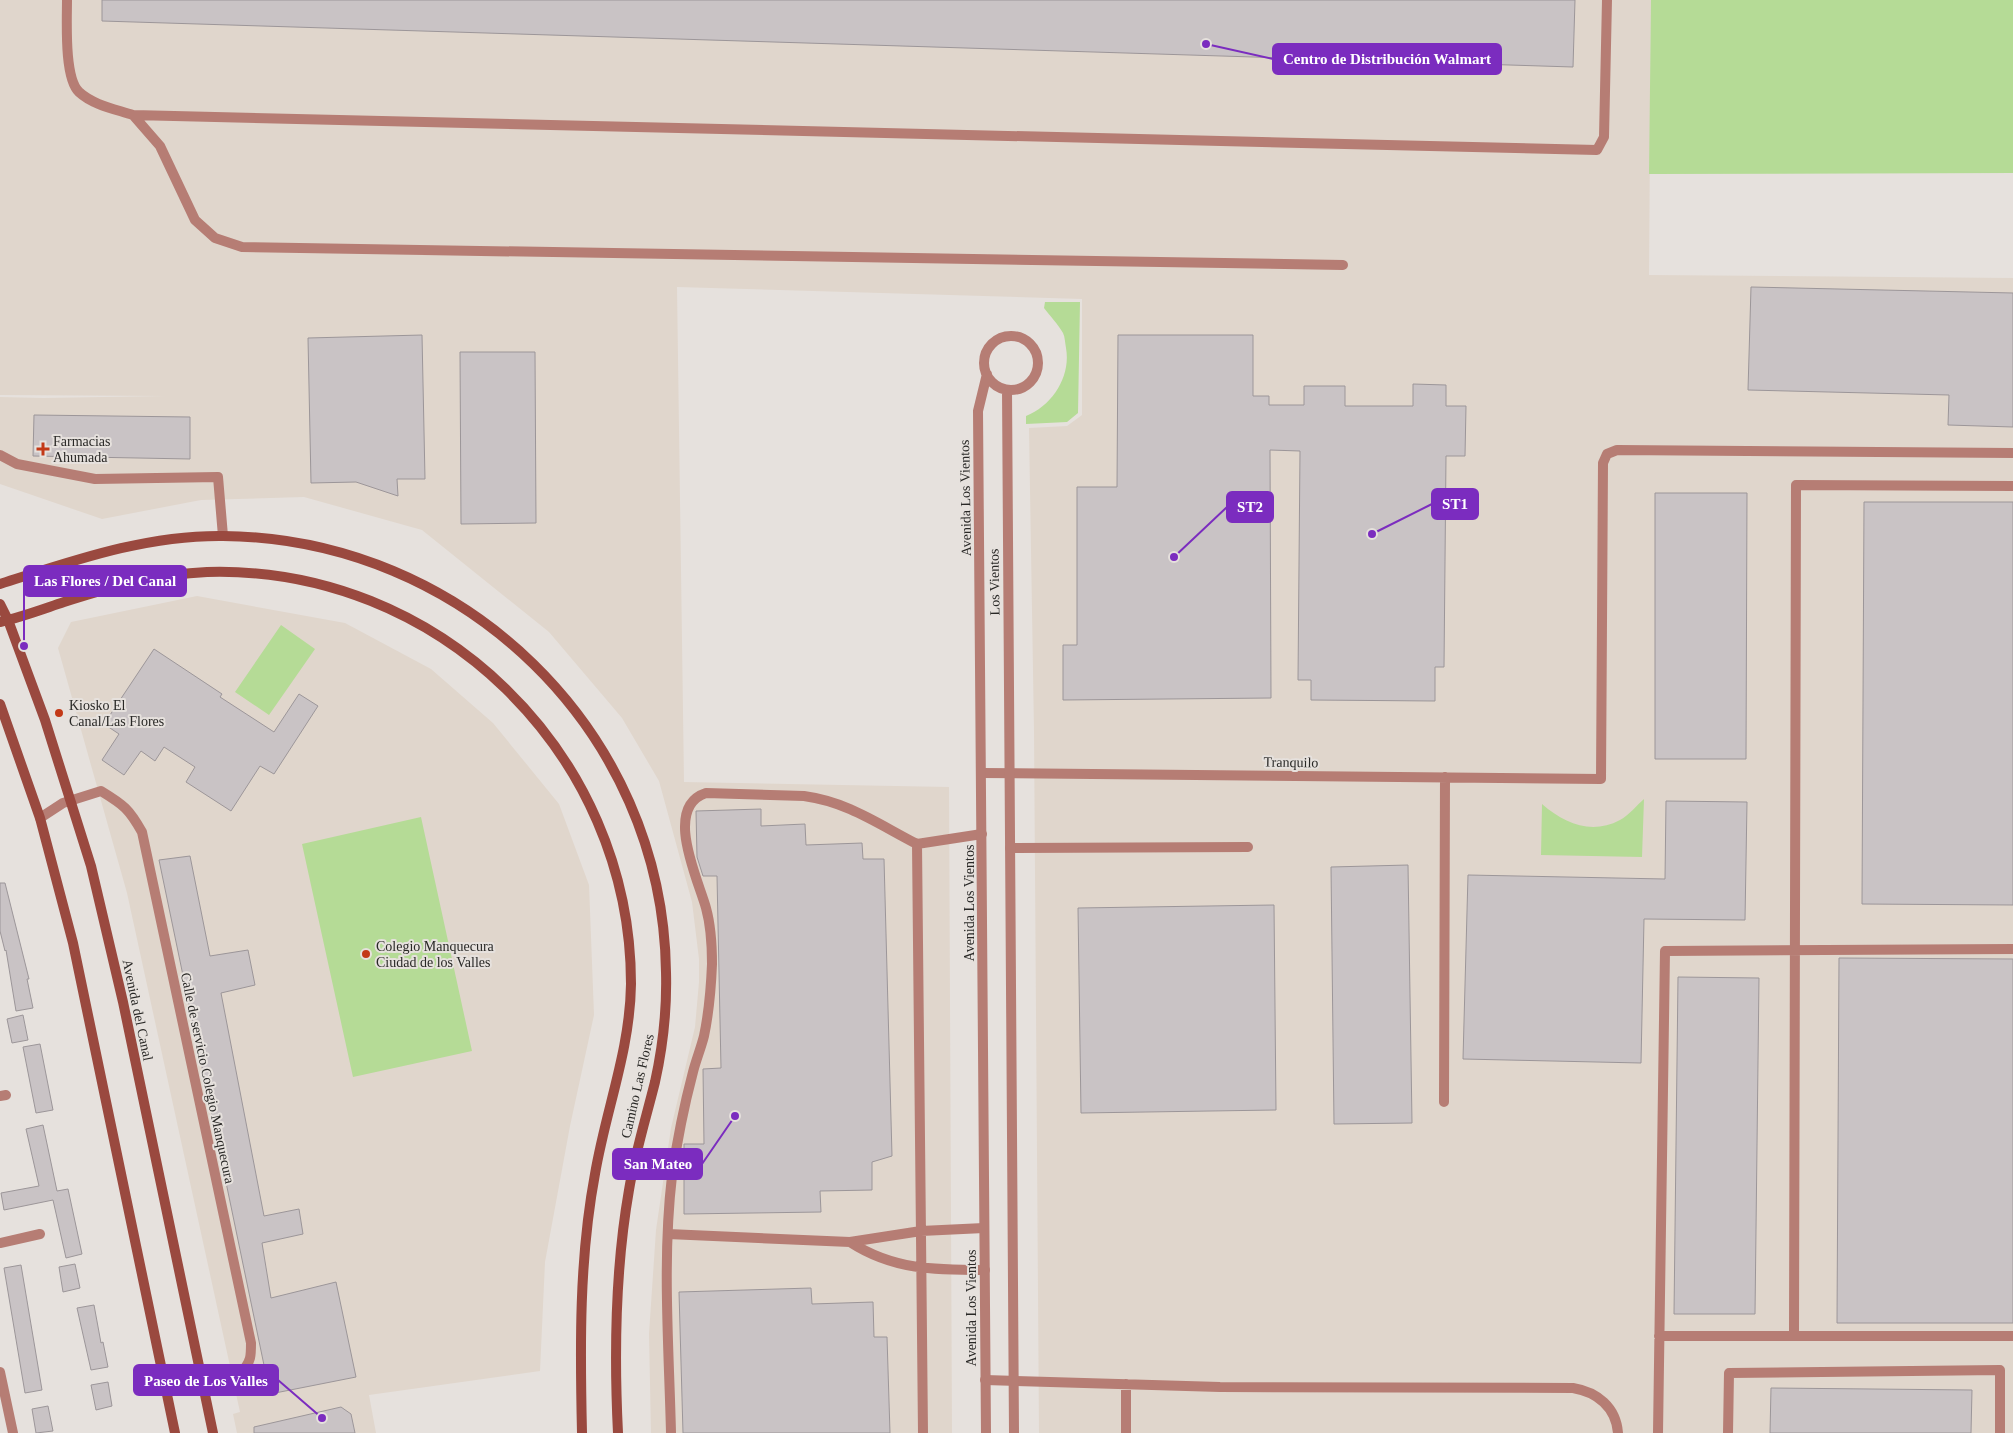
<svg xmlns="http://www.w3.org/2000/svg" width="2013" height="1433" font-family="'Times New Roman',serif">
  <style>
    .built { fill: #e0d6cc }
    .green { fill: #b5db96 }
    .building { fill: #c9c3c5; stroke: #9c9699 }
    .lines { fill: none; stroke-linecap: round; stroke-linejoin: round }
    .lane { stroke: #b67d74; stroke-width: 10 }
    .street { stroke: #b67d74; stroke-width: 10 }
    .secondary { stroke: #9a493f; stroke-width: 10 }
    .poi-dot { fill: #c33917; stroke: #e6e1dd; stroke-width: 2 }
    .labels { text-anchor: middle; stroke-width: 4; stroke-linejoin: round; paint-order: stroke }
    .poi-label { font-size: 14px; fill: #292826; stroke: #e6e1dd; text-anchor: start }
    .street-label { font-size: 14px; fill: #292826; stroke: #e6e1dd }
    .leader { fill: none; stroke: #7b2cbf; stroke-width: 2 }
    .callout-dot { fill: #7b2cbf; stroke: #e6e1dd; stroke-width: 2 }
    .callout { fill: #7b2cbf; stroke: #7b2cbf; stroke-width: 2 }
    .callout-label { font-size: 15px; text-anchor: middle; font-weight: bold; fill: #fff }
  </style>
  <rect width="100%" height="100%" fill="#e6e1dd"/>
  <path class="built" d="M0,0h1651l-2,275 364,3v1155h-974l-5,-702 -5,-303 38,-2 15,-11v-116l-405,-12 7,495 265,5 3,646h-301l-2,-99 7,-104 15,-102 24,-101 4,-45v-23l-7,-57 -33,-121 -37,-63 -73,-86 -127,-102 -118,-33 -103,3 -99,19 -102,-35v-87l43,1 123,-2 -166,-1z
    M197,596l148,27 86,46 62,54 66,81 30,81 5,130 -24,111 -25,136 -5,109 -171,24 7,38h-139l-4,-19 7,-2 -113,-519 -69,-245 13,-26z"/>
  <path class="green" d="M1651,0h362v173l-364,1z
    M1045,302h35l-2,111 -11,9 -41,2v-8c27,-11 45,-40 40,-68 -1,-5 -1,-11 -3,-15 -5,-9 -13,-17 -19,-25z
    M281,625l34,24 -46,66 -34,-23z
    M1644,799l-2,58 -101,-2 1,-51c23,20 50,31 78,16 9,-5 17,-15 24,-21z
    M421,817l51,234 -119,26 -51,-233z"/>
  <path class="building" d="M102,0h1473l-2,67 -1471,-46z
    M1751,287l262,6v134l-65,-2 1,-30 -201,-5z
    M422,335l3,144h-28l1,17 -42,-14 -45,1 -3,-145z
    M1118,335h135v61h16v9h35v-19h41v20h68v-22l33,1v21h20l-1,50h-19l-2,211h-9v34l-124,-1v-20h-13l2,-229 -30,-1 1,248 -208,2v-55h14v-158h40z
    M460,352h75l1,171 -75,1z
    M34,415l156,2v42l-157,-3z
    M1655,493h92l-1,266h-91z
    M1864,502h149v403l-151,-1z
    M154,649l68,45 -2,3 54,35 25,-38 19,12 -44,68 -14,-8 -29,45 -45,-29 9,-15 -31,-20 -9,14 -14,-10 -17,24 -22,-15 17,-26 -15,-10z
    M1666,801l81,1 -2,118 -101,-1 -3,144 -178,-4 5,-184 197,4z
    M761,809v17l44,-2 1,21 56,-2 1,16h21l8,297 -20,6v28l-52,1 1,21 -137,2v-70h20l-1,-75 18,-1 -4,-192h-14l-6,-19 -1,-46z
    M190,856l20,100 38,-6 7,35 -34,8 43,223 35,-7 4,25 -41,9 9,55 65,-16 20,95 -86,17 -111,-534z
    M1408,865l4,258 -78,1 -3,-257z
    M0,883h5l24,96h-2l6,29 -17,3 -10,-61 -1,1 -5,-20z
    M1274,905l2,205 -195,3 -3,-205z
    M1839,958l174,1v364h-176z
    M1678,977l81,1 -4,336h-81z
    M23,1015l5,25 -16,3 -5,-24z
    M40,1044l13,66 -17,3 -13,-66z
    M43,1125l14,66 11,-2 14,65 -16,4 -13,-58 -49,10 -3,-17 38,-7 -13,-57z
    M75,1264l5,24 -17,4 -4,-25z
    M21,1265l21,125 -17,3 -21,-125z
    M811,1288l1,16 61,-2 1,35h13l3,96h-207l-4,-141z
    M94,1305l7,38 2,-1 5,25 -17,3 -14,-62z
    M108,1382l4,24 -16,4 -5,-25z
    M1771,1388l201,2 -1,43h-201z
    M48,1406l5,25 -17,2 -4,-24z
    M341,1407l10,7 4,19h-101v-6z"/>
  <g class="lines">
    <path class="lane" d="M67,0c0,21 -3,78 12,92 14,13 36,17 54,23l1464,35 7,-13 3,-137
      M133,115l27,31 35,74 20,18 27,9 1101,18
      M0,455l17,9 78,15 123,-2 5,59
      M982,773l619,6 2,-316 4,-9 10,-4 396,3
      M40,818l23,-15 38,-12c23,14 28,18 41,41l109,511c0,5 0,11 -1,15 -6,22 -44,33 -63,31 -9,-1 -15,-4 -23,-8
      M917,844l65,-10
      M1010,848l238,-1
      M1444,1102l1,-325
      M984,1228l-63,3 -71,11c43,28 85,28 135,28
      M668,1234l182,8
      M1794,1335l2,-850 217,1
      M1659,1336h354
      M985,1380l235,7 353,1c24,4 43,19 45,45
      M671,1433c-2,-85 -9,-172 1,-257 5,-35 12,-70 21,-104 3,-12 8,-24 11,-36 5,-24 7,-47 8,-72 0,-18 -1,-38 -6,-56 -8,-29 -43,-101 0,-115l98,3c44,6 74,28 113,48l6,589
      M1126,1433v-49
      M1658,1433l7,-482 348,-2
      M1728,1433l1,-60 271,-3v63"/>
    <path class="street" d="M984 363a27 27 0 1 1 54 0a27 27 0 1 1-54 0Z
      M1007,390l7,1043
      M0,1096l6,-1
      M0,1243l40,-9
      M0,1372l13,61
      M986,1433l-8,-1022 9,-37"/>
    <path class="secondary" d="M0,584c73,-23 145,-49 223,-48 240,2 440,194 443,436 1,37 -3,74 -11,110 -9,36 -20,71 -26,108 -14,80 -15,163 -11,243
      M0,604l8,16 37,100 46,146 32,136 90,431
      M0,622c22,-5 43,-13 64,-20 47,-15 93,-28 143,-30 231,-7 424,181 424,412 -1,67 -25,125 -36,190 -16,85 -15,173 -13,259
      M0,704l40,114 33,125 102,490"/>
  </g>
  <g class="poi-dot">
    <path d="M40.5 441.5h5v5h5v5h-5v5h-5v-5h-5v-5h5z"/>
    <circle cx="59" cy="713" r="5"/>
    <circle cx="366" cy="954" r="5"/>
  </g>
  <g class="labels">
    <g class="poi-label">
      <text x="53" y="446">Farmacias<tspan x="53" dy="16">Ahumada</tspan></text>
      <text x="69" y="710">Kiosko El<tspan x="69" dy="16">Canal/Las Flores</tspan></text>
      <text x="376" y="951">Colegio Manquecura<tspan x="376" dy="16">Ciudad de los Valles</tspan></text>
    </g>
    <g class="street-label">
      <text transform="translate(965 498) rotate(-91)" y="5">Avenida Los Vientos</text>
      <text transform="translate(994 582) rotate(-91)" y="5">Los Vientos</text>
      <text transform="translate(1291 762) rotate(1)" y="5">Tranquilo</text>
      <text transform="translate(969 903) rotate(-90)" y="5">Avenida Los Vientos</text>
      <text transform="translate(138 1010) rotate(78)" y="5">Avenida del Canal</text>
      <text transform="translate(208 1078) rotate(78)" y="5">Calle de servicio Colegio Manquecura</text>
      <text transform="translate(637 1086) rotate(-77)" y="5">Camino Las Flores</text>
      <text transform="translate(971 1308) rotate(-90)" y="5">Avenida Los Vientos</text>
    </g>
  </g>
  <path class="leader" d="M1206 44L1273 59M1372 534L1432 504M1174 557L1227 507M24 646L24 581M735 1116L702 1164M322 1418L278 1380"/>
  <g class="callout-dot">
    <circle cx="1206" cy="44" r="5"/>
    <circle cx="1372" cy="534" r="5"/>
    <circle cx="1174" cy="557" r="5"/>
    <circle cx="24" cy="646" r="5"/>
    <circle cx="735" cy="1116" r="5"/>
    <circle cx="322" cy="1418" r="5"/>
  </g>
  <g class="callout">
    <rect x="1273" y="44" width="228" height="30" rx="5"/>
    <rect x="1432" y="489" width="46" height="30" rx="5"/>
    <rect x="1227" y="492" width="46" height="30" rx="5"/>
    <rect x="24" y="566" width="162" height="30" rx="5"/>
    <rect x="613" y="1149" width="89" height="30" rx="5"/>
    <rect x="134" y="1365" width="144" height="30" rx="5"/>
  </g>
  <g class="callout-label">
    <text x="1387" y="64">Centro de Distribución Walmart</text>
    <text x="1455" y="509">ST1</text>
    <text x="1250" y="512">ST2</text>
    <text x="105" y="586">Las Flores / Del Canal</text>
    <text x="658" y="1169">San Mateo</text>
    <text x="206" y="1386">Paseo de Los Valles</text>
  </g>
</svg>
